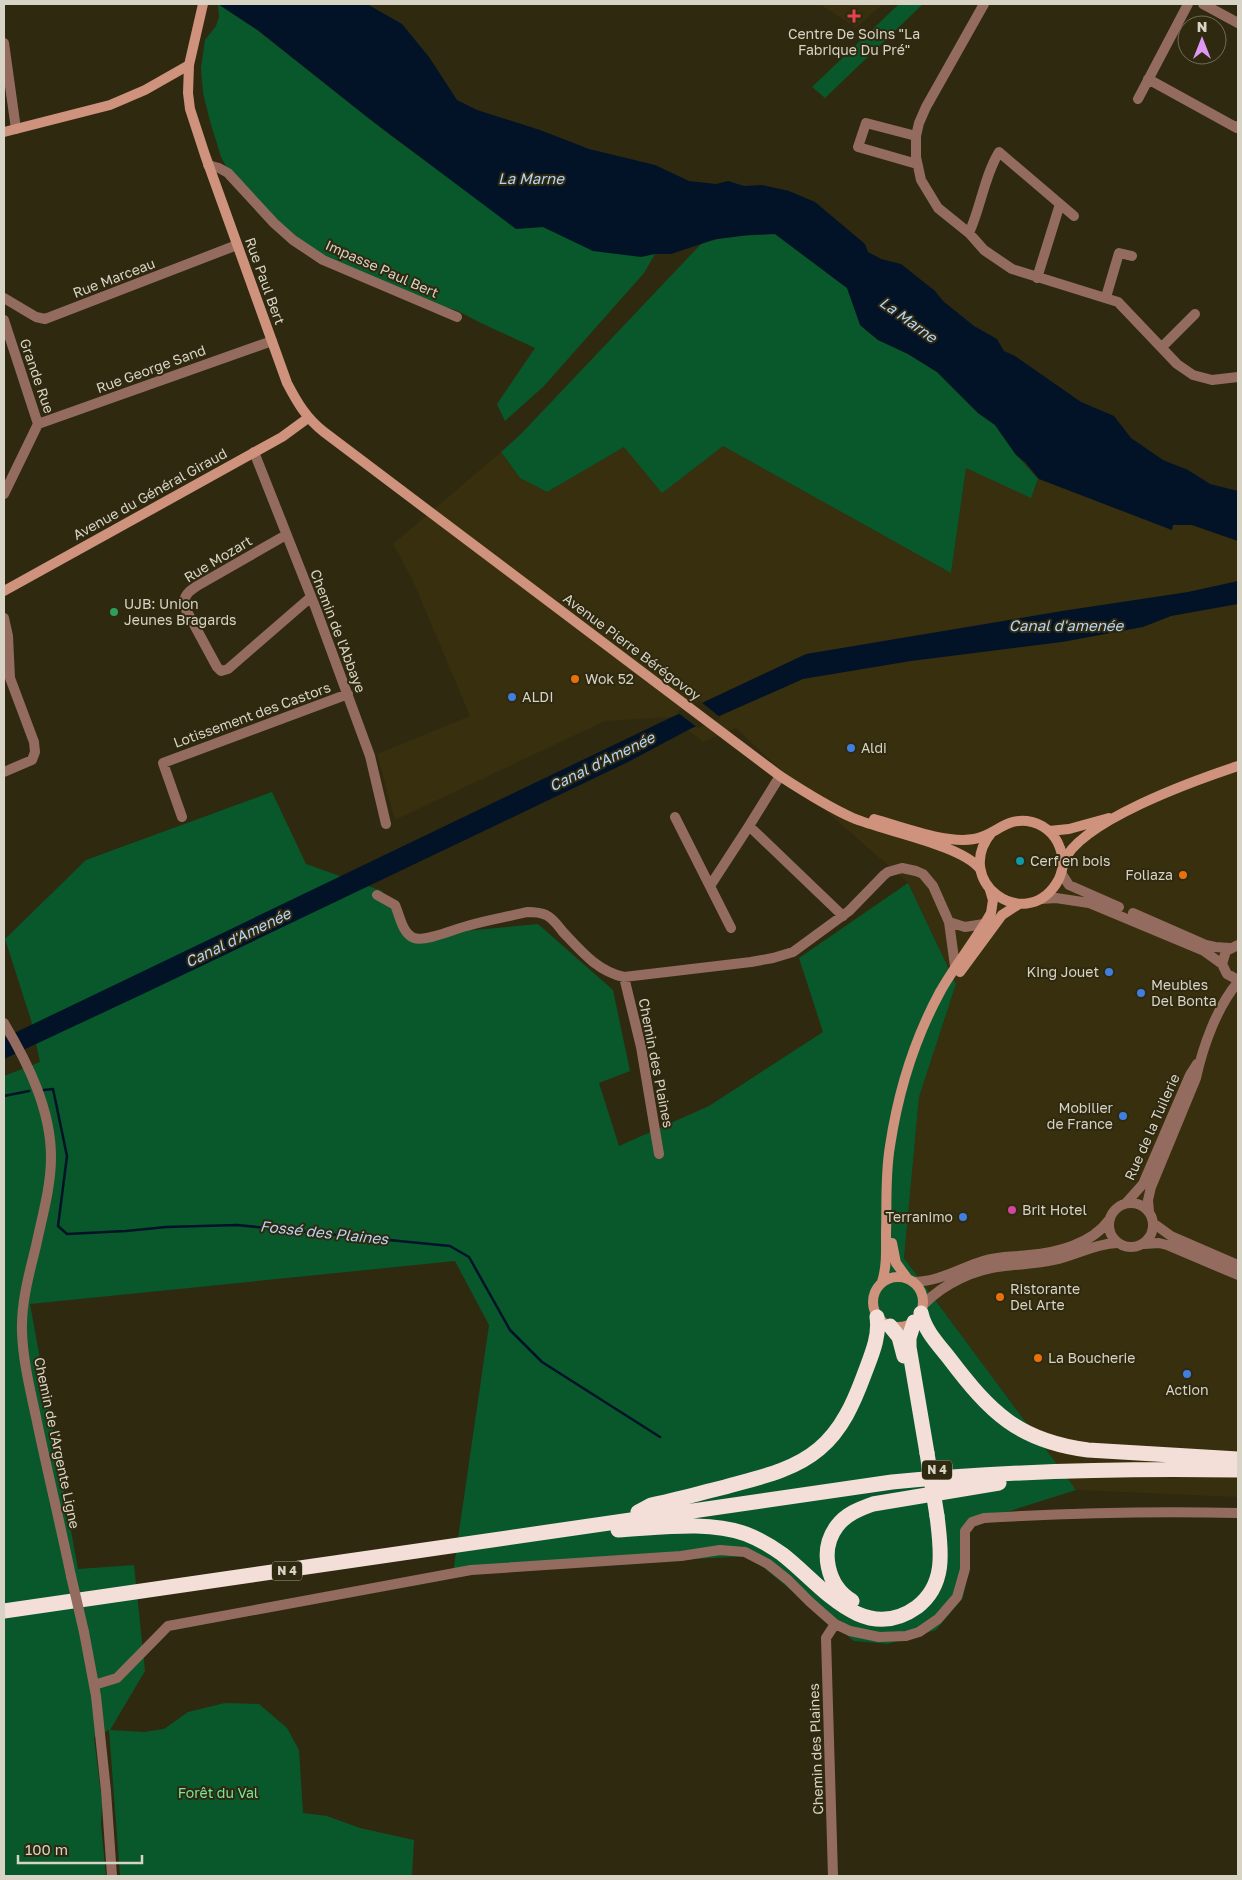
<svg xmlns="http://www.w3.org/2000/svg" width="1242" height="1880" font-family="'Golos Text',sans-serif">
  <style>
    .built { fill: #382f0e }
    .green { fill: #08582c }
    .water { fill: #021327 }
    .pier { fill: #2f2910 }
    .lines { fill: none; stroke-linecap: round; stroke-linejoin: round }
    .stream { stroke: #021327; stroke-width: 2.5 }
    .street { stroke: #936c5f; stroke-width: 10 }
    .secondary { stroke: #cf927d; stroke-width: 10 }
    .highway { stroke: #f3dfd8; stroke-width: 15 }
    .street-bridge { stroke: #936c5f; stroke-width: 10 }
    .highway-bridge { stroke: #f3dfd8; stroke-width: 15 }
    .health-dot { fill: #e0444e; stroke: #2f2910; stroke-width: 2 }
    .leisure-dot { fill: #2e9e5b; stroke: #2f2910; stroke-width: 2 }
    .food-dot { fill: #e8710a; stroke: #2f2910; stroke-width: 2 }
    .shop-dot { fill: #3f7fe0; stroke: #2f2910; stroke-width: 2 }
    .culture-dot { fill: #0f9aa8; stroke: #2f2910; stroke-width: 2 }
    .hotel-dot { fill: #d1479c; stroke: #2f2910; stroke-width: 2 }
    .labels { text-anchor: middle; stroke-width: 4; stroke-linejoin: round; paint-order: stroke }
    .shield { fill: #2f2910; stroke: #a5a08f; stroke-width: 1 }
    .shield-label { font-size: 12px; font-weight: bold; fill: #d7d3c5 }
    .poi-label { font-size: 14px; fill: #d7d3c5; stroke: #2f2910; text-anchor: start }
    .street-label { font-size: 14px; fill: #d7d3c5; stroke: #2f2910 }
    .park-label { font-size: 14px; fill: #76e79b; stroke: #2f2910 }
    .water-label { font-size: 15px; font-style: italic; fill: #b5d4f7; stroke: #2f2910 }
  </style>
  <rect width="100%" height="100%" fill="#2f2910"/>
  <path class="built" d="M820,4h63l-27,24z
    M723,446l228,127 15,-105 65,29 8,-18 133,51v-5h20l46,16v956l-162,-7 -172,-232 15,-161 37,-113 -48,-101 -116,-102 -56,-53 -33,14 -31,-25 -67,4 -210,99 -18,-66 93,-38 -57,-135 -20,-37 108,-92 19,26 27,14 77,-45z"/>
  <path class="green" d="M218,4l39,26 133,105 126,93 27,-1 50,23 17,3 45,1 -11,19 -100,113 -39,35 -8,-17 38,-56 -54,-25 -25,-13 -21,-6 -96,-39 -38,-25 -23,-18 -51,-54 -6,-11 -11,-36 -7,-28 -2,-25 4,-28 11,-14 3,-9z
    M899,4h24l-98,94 -13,-11z
    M775,234l72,54 14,38 17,14 30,14 29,18 41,41 17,12 20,28 23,26 -7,19 -65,-30 -15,105 -228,-127 -61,47 -38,-46 -77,45 -27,-14 -19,-26 19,-17 182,-192c24,-7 48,-8 73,-9z
    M272,792l34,72 76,27 30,45 126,-12 75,66 17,81 -31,12 20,63 90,-40 114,-74 -24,-74 109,-75 48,101 -37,113 -15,161 172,232 -110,35 2,47 -5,26 -27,32 -48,14 -34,-3 -105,-85 -296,17 36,-248 -34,-64 -425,43 48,265 56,-4 11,106 -35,59 34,2 20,-3 24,-17 37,-9 34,1 28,24 12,22 4,63 24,3 33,12 54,12 -2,36h-292l-11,-146 -15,7 8,66 -1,22 5,51h-102v-800l36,-14 -9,-42 -26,-81 81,-79z"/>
  <path class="water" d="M218,4h149l35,20 27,33 28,43 20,10 63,20 49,19 66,16 34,16 27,3 12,-3 16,5 18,-1 27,6 26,11 50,42 3,8 13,7 20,5 34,27 8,10 31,25 23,13 7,12 11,5 66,46 33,14 17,22 32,22 25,10 22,14 28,7v50l-46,-16h-19l-1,5 -133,-51 -13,-16 -10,-8 -21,-30 -17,-12 -41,-41 -29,-18 -30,-14 -18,-15 -13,-37 -72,-54 -26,1 -33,4 -45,15h-16l-14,3 -48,-6 -50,-24 -27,2 -149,-112 -108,-86z
    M1238,581v23l-67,12 -28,11 -81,15 -151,19 -108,18 -113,50 -62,33 -483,231 -141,66v-21l668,-321 134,-63 256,-43 126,-19z"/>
  <path class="pier" d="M700,701l21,17 -23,10 -21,-16z"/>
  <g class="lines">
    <path class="stream" d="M44,1090l9,-1 14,67 -9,70 9,8 59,-3 40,-4 71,-2 213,21 19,11 41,73 32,32 118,75
      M4,1096l25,-5"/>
    <path class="street" d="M984,4l-58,103 -7,16 -3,13v21l5,23 17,28 31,25 15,17 28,19 106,33 59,62 16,11 19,5 26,-3
      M1203,4l35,19
      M4,43l12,86
      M1148,79l89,49 1,-2
      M1138,99l50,-95
      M916,136l-50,-13 -8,24 59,17
      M208,165l11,3 9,5 46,50 19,17 30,20 134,57
      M1060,204l14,12
      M969,233c12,-26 15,-56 30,-81l61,52 -23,74
      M1106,297l13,-44 13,3
      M4,298l32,19 9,2 192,-74
      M4,320l34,104 -34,70
      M1162,347l33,-33
      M38,424l234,-83
      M254,452l62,157 54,147 16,68
      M286,535l-89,51c-8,5 -14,10 -13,20l33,61 4,4 7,-2 83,-72
      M4,618l4,18 2,42 24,64 1,10 -3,8 -28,12
      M182,817l-19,-54 185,-69
      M675,817l56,111
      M749,826l31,-50
      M1061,873l8,12 50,22
      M710,886l39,-60 94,90
      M377,895l18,10c5,11 7,28 19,33 12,4 40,-9 53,-12 20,-6 40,-9 60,-14 7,0 13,0 19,3 7,3 12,11 17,17 18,19 34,39 61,45l127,-15 22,-4 20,-6 56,-41 35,-36 4,-3 14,-4 14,3 7,3 10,12 16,36 6,44
      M1041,899l15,-1 33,5 115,48 18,13
      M1133,913l73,32 9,2 15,1
      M949,922l16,5 19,-3
      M1238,945l-12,6 -4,13 5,10 11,6
      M624,977l17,70 18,107
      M4,1023c24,40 47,87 47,134 0,30 -9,60 -15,89 -7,28 -15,57 -14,86 1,29 8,57 14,85 11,53 24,106 35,159
      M1109 1225a22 22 0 1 1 44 0a22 22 0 1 1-44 0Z
      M1126,1203l17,-19 47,-109 7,-11
      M1149,1212l-1,-12 3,-13 45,-109c7,-32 21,-71 42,-96
      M1153,1223l18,13 67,29
      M1144,1244l15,-1 8,2 71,30
      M913,1282c26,0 47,-14 70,-21 16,-5 31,-4 46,-6 27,-2 63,-11 80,-35
      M923,1305c21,-22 52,-36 82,-39 16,-2 33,-2 49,-6 22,-5 40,-16 63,-17
      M84,1632l12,64 10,95 6,85
      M94,1685l23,-7 51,-52 303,-56 210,-14 39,-6 25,2 23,12 20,16 22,22 25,22 15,7 29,6 27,-1 13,-4 19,-13 19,-22 8,-28v-38l7,-9 12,-4c85,-5 169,-7 254,-5
      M833,1876l-7,-238 9,-14"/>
    <path class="secondary" d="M203,4l-14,61 -1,28 2,16 15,46 82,228c10,19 19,35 37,49l456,344c23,15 48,31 73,42 31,13 109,27 127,51
      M4,132l106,-27 35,-15 44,-25
      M4,591l278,-154 26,-19
      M874,819c28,8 72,25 100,20 20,-3 31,-21 53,-18 15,2 28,12 33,27 5,12 3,25 -4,36 -32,49 -105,-3 -64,-52
      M1049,831l20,-2 40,-11
      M1063,863c16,-42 133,-83 175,-97
      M960,972l42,-57 17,-11
      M892,1243l4,20 11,15
      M873 1302a25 25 0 1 1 50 0a25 25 0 1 1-50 0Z
      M882,1282c5,-16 4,-32 4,-49 1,-29 -1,-58 4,-87 8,-53 24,-106 50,-154 15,-27 36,-52 51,-79l2,-13 -3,-10"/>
    <path class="highway" d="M921,1313c4,18 17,31 28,45 41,54 69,83 139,92l150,9
      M914,1322l-5,16v9l18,106
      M890,1326l9,11 5,19
      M638,1512l13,-7c25,-5 49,-12 74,-18 32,-9 68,-16 94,-38 23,-19 35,-47 45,-74 7,-19 16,-38 13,-58
      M618,1530c40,-2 90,-10 128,4 13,5 25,12 36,20 38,29 81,92 135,53 30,-23 24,-58 20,-91
      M852,1601c-25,-15 -33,-51 -15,-75 9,-12 22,-17 36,-22l126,-21
      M4,1611l888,-129c115,-11 231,-14 346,-12"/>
    <path class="street-bridge" d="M71,1576l13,56"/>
    <path class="highway-bridge" d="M927,1453l10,63"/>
  </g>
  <path class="health-dot" d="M851.5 8.5h5v5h5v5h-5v5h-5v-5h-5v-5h5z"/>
  <circle class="leisure-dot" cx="114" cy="612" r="5"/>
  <g class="food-dot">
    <circle cx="575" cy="679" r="5"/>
    <circle cx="1183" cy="875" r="5"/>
    <circle cx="1000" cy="1297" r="5"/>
    <circle cx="1038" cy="1358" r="5"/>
  </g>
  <g class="shop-dot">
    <circle cx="512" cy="697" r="5"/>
    <circle cx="851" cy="748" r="5"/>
    <circle cx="1109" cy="972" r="5"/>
    <circle cx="1141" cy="993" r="5"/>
    <circle cx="1123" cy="1116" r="5"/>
    <circle cx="963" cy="1217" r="5"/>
    <circle cx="1187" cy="1374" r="5"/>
  </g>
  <circle class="culture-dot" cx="1020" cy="861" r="5"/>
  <circle class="hotel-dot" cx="1012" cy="1210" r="5"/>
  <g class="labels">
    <g class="shield">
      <rect x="922" y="1460.5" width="30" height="19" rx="4"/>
      <rect x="272" y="1561.5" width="30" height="19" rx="4"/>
    </g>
    <g class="shield-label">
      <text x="937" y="1474">N 4</text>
      <text x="287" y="1575">N 4</text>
    </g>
    <g class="poi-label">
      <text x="854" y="39" text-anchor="middle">Centre De Soins "La<tspan x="854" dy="16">Fabrique Du Pré"</tspan></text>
      <text x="124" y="609">UJB: Union<tspan x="124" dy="16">Jeunes Bragards</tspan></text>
      <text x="585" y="684">Wok 52</text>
      <text x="522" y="702">ALDI</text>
      <text x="861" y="753">Aldi</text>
      <text x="1030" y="866">Cerf en bois</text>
      <text x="1173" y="880" text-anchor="end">Foliaza</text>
      <text x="1099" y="977" text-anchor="end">King Jouet</text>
      <text x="1151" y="990">Meubles<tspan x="1151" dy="16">Del Bonta</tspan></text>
      <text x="1113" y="1113" text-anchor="end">Mobilier<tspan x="1113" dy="16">de France</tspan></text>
      <text x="1022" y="1215">Brit Hotel</text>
      <text x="953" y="1222" text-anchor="end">Terranimo</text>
      <text x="1010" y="1294">Ristorante<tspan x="1010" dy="16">Del Arte</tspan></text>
      <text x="1048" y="1363">La Boucherie</text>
      <text x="1187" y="1395" text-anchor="middle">Action</text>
    </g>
    <g class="street-label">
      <text transform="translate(382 269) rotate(24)" y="5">Impasse Paul Bert</text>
      <text transform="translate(114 278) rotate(-21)" y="5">Rue Marceau</text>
      <text transform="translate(265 281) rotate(70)" y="5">Rue Paul Bert</text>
      <text transform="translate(151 369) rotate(-20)" y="5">Rue George Sand</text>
      <text transform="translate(37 376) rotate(71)" y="5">Grande Rue</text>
      <text transform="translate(150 494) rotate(-29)" y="5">Avenue du Général Giraud</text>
      <text transform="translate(218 559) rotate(-31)" y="5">Rue Mozart</text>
      <text transform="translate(338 631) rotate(69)" y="5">Chemin de l'Abbaye</text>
      <text transform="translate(632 647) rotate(37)" y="5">Avenue Pierre Bérégovoy</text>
      <text transform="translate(252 715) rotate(-20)" y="5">Lotissement des Castors</text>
      <text transform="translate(656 1063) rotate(79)" y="5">Chemin des Plaines</text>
      <text transform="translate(1152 1127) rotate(-66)" y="5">Rue de la Tuilerie</text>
      <text transform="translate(57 1443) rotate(78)" y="5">Chemin de l'Argente Ligne</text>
      <text transform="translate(816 1749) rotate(-92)" y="5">Chemin des Plaines</text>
    </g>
    <g class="park-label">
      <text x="218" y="1798">Forêt du Val</text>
    </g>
    <g class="water-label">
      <text x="531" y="184">La Marne</text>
      <text transform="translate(908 320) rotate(36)" y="5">La Marne</text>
      <text x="1066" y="631">Canal d'amenée</text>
      <text transform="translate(602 762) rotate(-26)" y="5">Canal d'Amenée</text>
      <text transform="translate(238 938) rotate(-26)" y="5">Canal d'Amenée</text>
      <text transform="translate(324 1233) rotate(6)" y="5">Fossé des Plaines</text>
    </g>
  </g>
  <rect width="1242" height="1880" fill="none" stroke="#d7d3c5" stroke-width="10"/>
  <g transform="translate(1202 40)"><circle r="24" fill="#2f2910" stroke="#726d58"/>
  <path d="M0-4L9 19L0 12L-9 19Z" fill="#de98f2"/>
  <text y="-8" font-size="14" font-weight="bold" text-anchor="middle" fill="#d7d3c5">N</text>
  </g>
  <path d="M18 1855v8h124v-8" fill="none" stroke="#d7d3c5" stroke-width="2.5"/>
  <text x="25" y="1855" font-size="15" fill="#d7d3c5" stroke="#2f2910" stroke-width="4" paint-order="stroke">100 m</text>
</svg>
